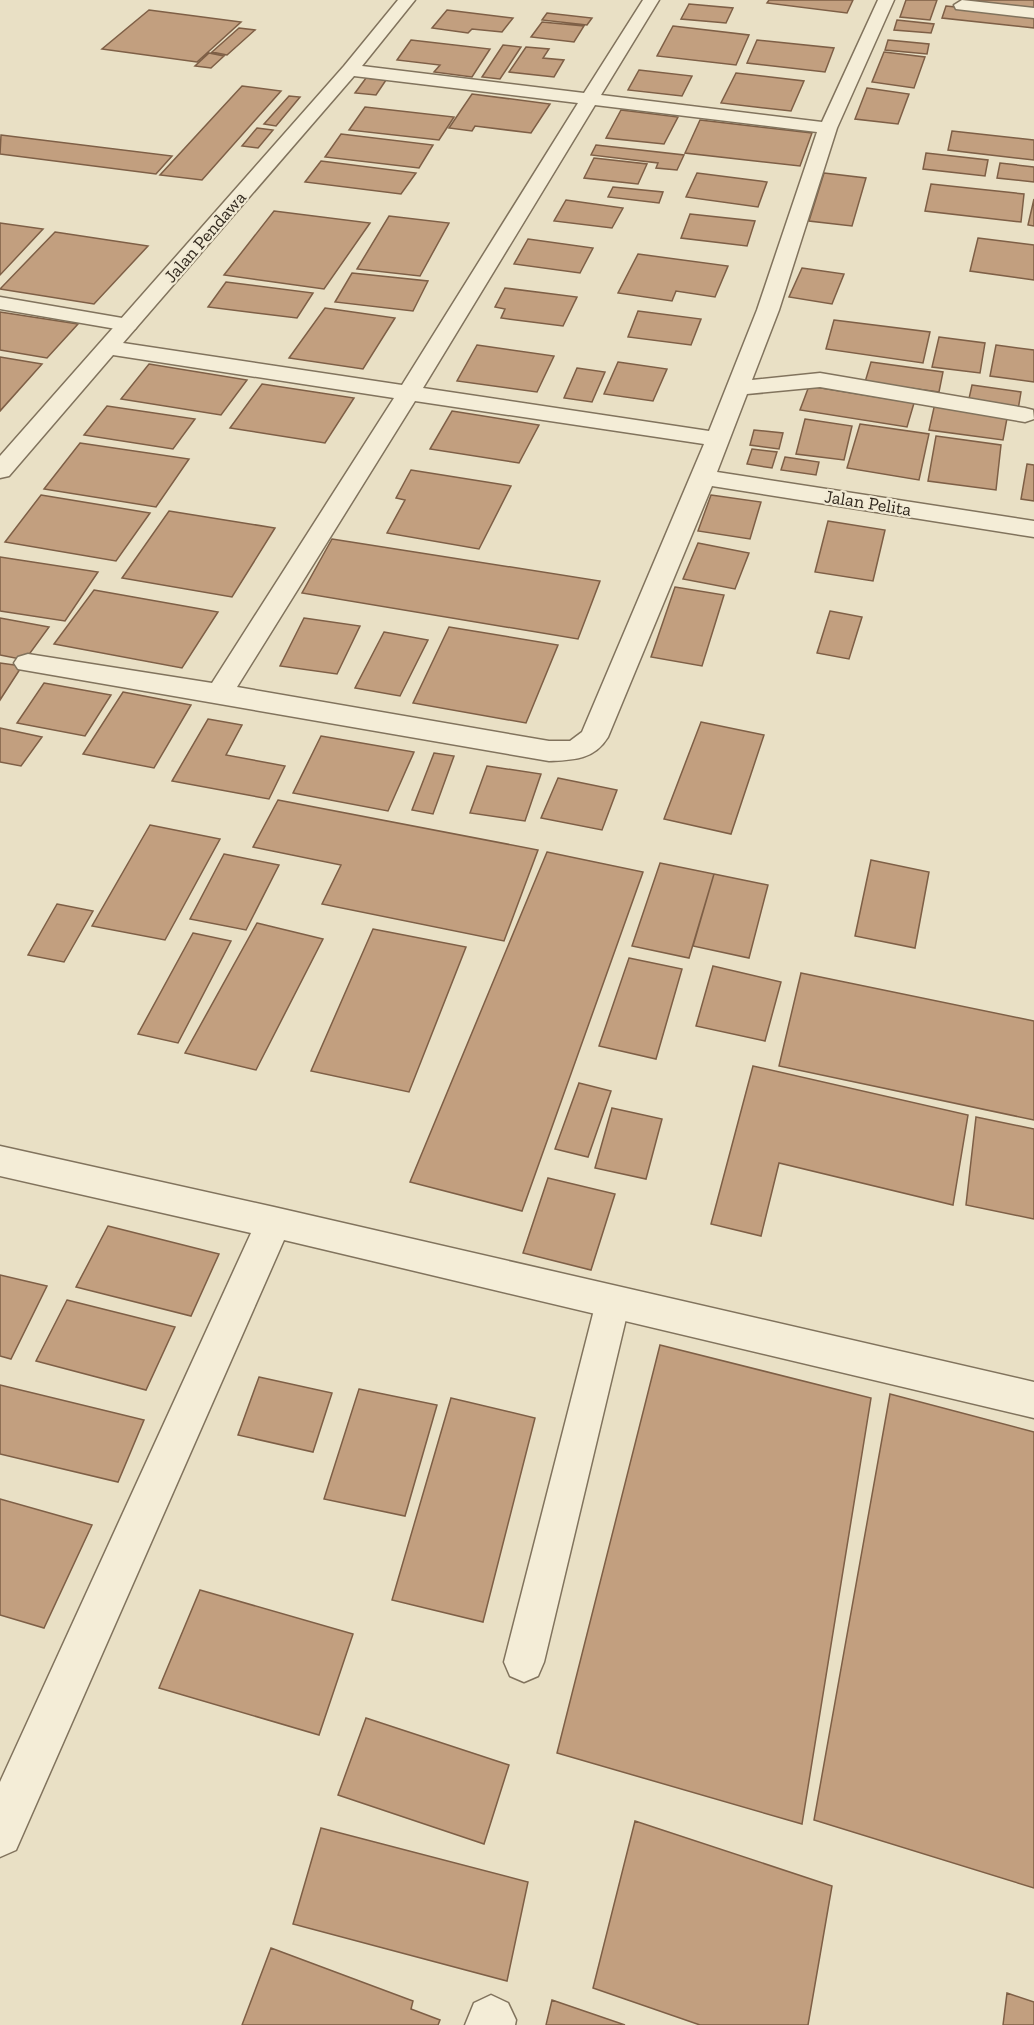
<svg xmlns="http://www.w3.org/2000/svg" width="1034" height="2025" font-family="'Zilla Slab',serif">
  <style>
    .building { fill: #c29f7f; stroke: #7e5f46; stroke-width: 1.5 }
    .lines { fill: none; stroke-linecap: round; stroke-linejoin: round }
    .service-casing { stroke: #81735d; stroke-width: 3 }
    .minor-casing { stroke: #81735d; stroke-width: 3 }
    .service { fill: #f4edd7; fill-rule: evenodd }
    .minor { fill: #f4edd7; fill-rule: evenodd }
    .labels { text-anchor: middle; stroke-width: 4.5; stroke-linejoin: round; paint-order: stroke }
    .far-street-label { font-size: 18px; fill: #332a1f; stroke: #f1ead4 }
  </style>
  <rect width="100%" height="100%" fill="#e9e0c5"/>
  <path class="building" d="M769,0h84l-6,13 -80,-10z
    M906,0h31l-7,20 -30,-3z
    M974,0h60v8l-60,-7z
    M689,4l44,4 -7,15 -45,-4z
    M946,6l88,9v13l-92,-10z
    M149,10l92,12 -44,40 -95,-13z
    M447,10l66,8 -11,14 -30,-3 -4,4 -36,-5z
    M547,13l45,5 -5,7 -45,-5z
    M897,20l37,4 -3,9 -37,-3z
    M542,22l42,4 -10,16 -43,-5z
    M673,26l76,9 -13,30 -79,-9z
    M239,28l16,2 -28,25 -15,-3z
    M411,40l79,9 -18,28 -38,-5 6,-7 -43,-5z
    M757,40l77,8 -9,24 -78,-9z
    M888,40l41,4 -2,10 -42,-4z
    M503,45l18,2 -21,32 -18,-2z
    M526,47l23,2 -6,9 21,2 -10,17 -45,-5z
    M884,52l41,5 -11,31 -42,-6z
    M209,53l15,3 -13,12 -16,-2z
    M639,70l53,6 -10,20 -54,-6z
    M736,73l68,8 -13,30 -70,-8z
    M366,78l20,2 -10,15 -21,-2z
    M242,86l39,5 -79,89 -42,-5z
    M867,88l42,6 -11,30 -43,-5z
    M472,94l78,10 -19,29 -56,-7 -3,5 -23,-3z
    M289,96l11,1 -24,29 -12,-2z
    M365,107l89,10 -15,23 -90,-10z
    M621,110l57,7 -14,27 -58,-6z
    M700,120l112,13 -12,33 -115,-13z
    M257,128l16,2 -15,18 -16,-2z
    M952,131l82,9v20l-86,-10z
    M341,134l92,11 -14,23 -94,-11z
    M1,135l171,21 -16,18 -156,-20z
    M596,145l88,10 -7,15 -21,-2 2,-5 -67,-8z
    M926,153l62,7 -3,16 -62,-7z
    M594,158l53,6 -9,20 -54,-6z
    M321,161l95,12 -15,21 -96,-12z
    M1000,163l34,4v15l-37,-4z
    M697,173l70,9 -9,25 -72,-10z
    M824,173l42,5 -14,48 -43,-5z
    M931,184l93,10 -3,28 -96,-11z
    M613,187l50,5 -4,11 -51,-6z
    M1034,199v27l-6,-1z
    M566,200l57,8 -11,20 -58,-7z
    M274,211l96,12 -46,66 -100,-14z
    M690,214l65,7 -8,25 -66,-8z
    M389,216l60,7 -29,53 -63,-7z
    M0,223l43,6 -43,46z
    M55,232l93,14 -54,58 -94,-15z
    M978,238l56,7v35l-64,-9z
    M528,239l65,9 -13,25 -66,-9z
    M638,254l90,12 -13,31 -39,-6 -4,10 -54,-8z
    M802,268l42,6 -12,30 -43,-7z
    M352,273l76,8 -15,30 -78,-9z
    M226,282l87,11 -16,25 -89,-11z
    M505,288l72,9 -14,29 -62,-8 4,-9 -10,-2z
    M325,308l70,10 -32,51 -74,-11z
    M638,311l63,8 -10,26 -63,-8z
    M0,312l78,12 -31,34 -47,-8z
    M834,320l96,12 -7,31 -97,-14z
    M939,337l46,6 -5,30 -48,-6z
    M477,345l77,11 -17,36 -80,-11z
    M996,345l38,5v32l-44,-6z
    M0,357l42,7 -42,47z
    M618,362l49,7 -14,32 -49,-7z
    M871,362l72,10 -4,20 -74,-10z
    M149,364l98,16 -26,35 -100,-16z
    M577,368l28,4 -13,30 -28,-4z
    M262,384l92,14 -29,45 -95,-15z
    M972,385l49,7 -3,18 -50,-7z
    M809,386l105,17 -7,24 -107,-17z
    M935,403l73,10 -5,27 -74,-10z
    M107,406l88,13 -22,30 -89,-14z
    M452,411l87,14 -20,38 -89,-14z
    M805,419l47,7 -8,34 -48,-6z
    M860,424l69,10 -10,46 -72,-12z
    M754,430l29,3 -4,16 -29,-4z
    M936,436l65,9 -5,45 -68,-9z
    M80,443l109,16 -33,48 -112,-18z
    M752,449l25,3 -5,16 -25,-4z
    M785,457l34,5 -3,13 -35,-5z
    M1027,464l7,1v36l-13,-2z
    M411,470l100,16 -32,63 -92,-16 18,-33 -9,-2z
    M41,495l109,18 -34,48 -111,-19z
    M711,495l50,7 -11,37 -52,-8z
    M169,511l106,17 -43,69 -110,-19z
    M828,521l57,9 -12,51 -58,-9z
    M332,539l268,42 -22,58 -276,-46z
    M698,543l51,10 -14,36 -52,-10z
    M0,557l98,15 -33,49 -65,-10z
    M675,587l49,8 -22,71 -51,-9z
    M94,590l124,22 -36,56 -128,-24z
    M830,611l32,6 -13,42 -32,-6z
    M0,618l49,9 -24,33 -25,-5z
    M304,618l56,8 -23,48 -57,-8z
    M449,627l109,18 -32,78 -113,-20z
    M384,632l44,8 -28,56 -45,-8z
    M0,663l22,3 -22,34z
    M44,683l67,12 -26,41 -68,-13z
    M123,692l68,13 -37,63 -71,-14z
    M208,719l34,6 -16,30 59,11 -16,33 -97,-18z
    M701,722l63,13 -33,99 -67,-15z
    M0,728l42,9 -21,29 -21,-4z
    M321,736l93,16 -26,59 -95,-18z
    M434,753l20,3 -21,58 -21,-4z
    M487,766l54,8 -16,47 -55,-8z
    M558,778l59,12 -15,40 -61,-12z
    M278,800l260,50 -34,91 -182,-37 19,-39 -88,-18z
    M150,825l70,14 -55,101 -73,-14z
    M547,852l96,20 -121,339 -112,-29z
    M224,854l55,11 -33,65 -56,-11z
    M871,860l58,12 -14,76 -60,-12z
    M660,863l54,11 -25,84 -57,-12z
    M714,874l54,11 -19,73 -56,-12z
    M57,904l36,7 -29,51 -36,-7z
    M257,923l66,16 -67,131 -71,-17z
    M373,929l93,18 -57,145 -98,-21z
    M193,933l38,8 -53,102 -40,-9z
    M629,958l53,11 -26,90 -57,-13z
    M713,966l68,16 -16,59 -69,-15z
    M801,973l233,48v99l-255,-54z
    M753,1066l215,49 -15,90 -174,-42 -18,73 -50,-12z
    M579,1083l32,8 -23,66 -33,-8z
    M612,1108l50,11 -16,60 -51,-11z
    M976,1117l58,12v90l-68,-14z
    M548,1178l67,16 -24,76 -68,-17z
    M108,1226l111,28 -28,62 -115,-29z
    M0,1275l47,11 -36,73 -11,-3z
    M67,1300l108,27 -29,63 -110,-29z
    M660,1345l211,53 -69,426 -245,-71z
    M259,1377l73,16 -19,59 -75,-17z
    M0,1385l144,35 -26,62 -118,-28z
    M359,1389l78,16 -32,111 -81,-17z
    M890,1394l144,38v456l-220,-68z
    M451,1398l84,20 -52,204 -91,-22z
    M0,1499l92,26 -48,103 -44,-13z
    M200,1590l153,44 -34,101 -160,-47z
    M366,1718l143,47 -25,79 -146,-49z
    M635,1821l197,65 -24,139h-108l-107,-37z
    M321,1828l207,54 -21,99 -214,-57z
    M271,1948l142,53 -2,8 29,11 -2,5h-196z
    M1007,1993l27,9v23h-31z
    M552,2000l73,25h-79z"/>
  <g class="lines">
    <defs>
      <path id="service" d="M0,297l128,22 7,2 3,4 -3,4 -7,2 -128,-22z
        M613,1287l12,4 5,11 -86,360 -6,14 -14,6 -14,-6 -6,-14 92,-360 5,-11z"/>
      <path id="minor" d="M398,0h17l-53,66 222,27 59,-93h16l-58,95 221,27 56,-122h16l-57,128 -58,182 -27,70 68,-7 205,35 8,2 1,9 -9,3 -205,-35 -73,7 -30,78 317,49v16l-322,-51 -104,251c-14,23 -35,23 -59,24l-531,-92 -4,-6 4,-6 10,-3 184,29 182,-285 -281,-43 -104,121 -9,2v-22l344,-390zM354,76l224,27 -176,282 -279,-42zM595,105l222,27 -60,178 -48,121 -286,-43zM415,401l289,43 -122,288 -12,9h-21l-312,-54z
        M962,0l72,8v10l-78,-9 -2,-4z
        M0,1146l274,61 760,175v36l-750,-178 -268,610 -16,7v-75l251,-549 -251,-57z
        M491,1995l17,8 8,17 -1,5h-50l9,-22z"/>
    </defs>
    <use href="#service" class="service-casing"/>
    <use href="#minor" class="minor-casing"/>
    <use href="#service" class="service"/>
    <use href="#minor" class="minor"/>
  </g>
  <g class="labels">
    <g class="far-street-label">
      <text transform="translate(205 237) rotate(-49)" y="6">Jalan Pendawa</text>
      <text transform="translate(868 503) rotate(9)" y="6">Jalan Pelita</text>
    </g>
  </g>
</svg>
